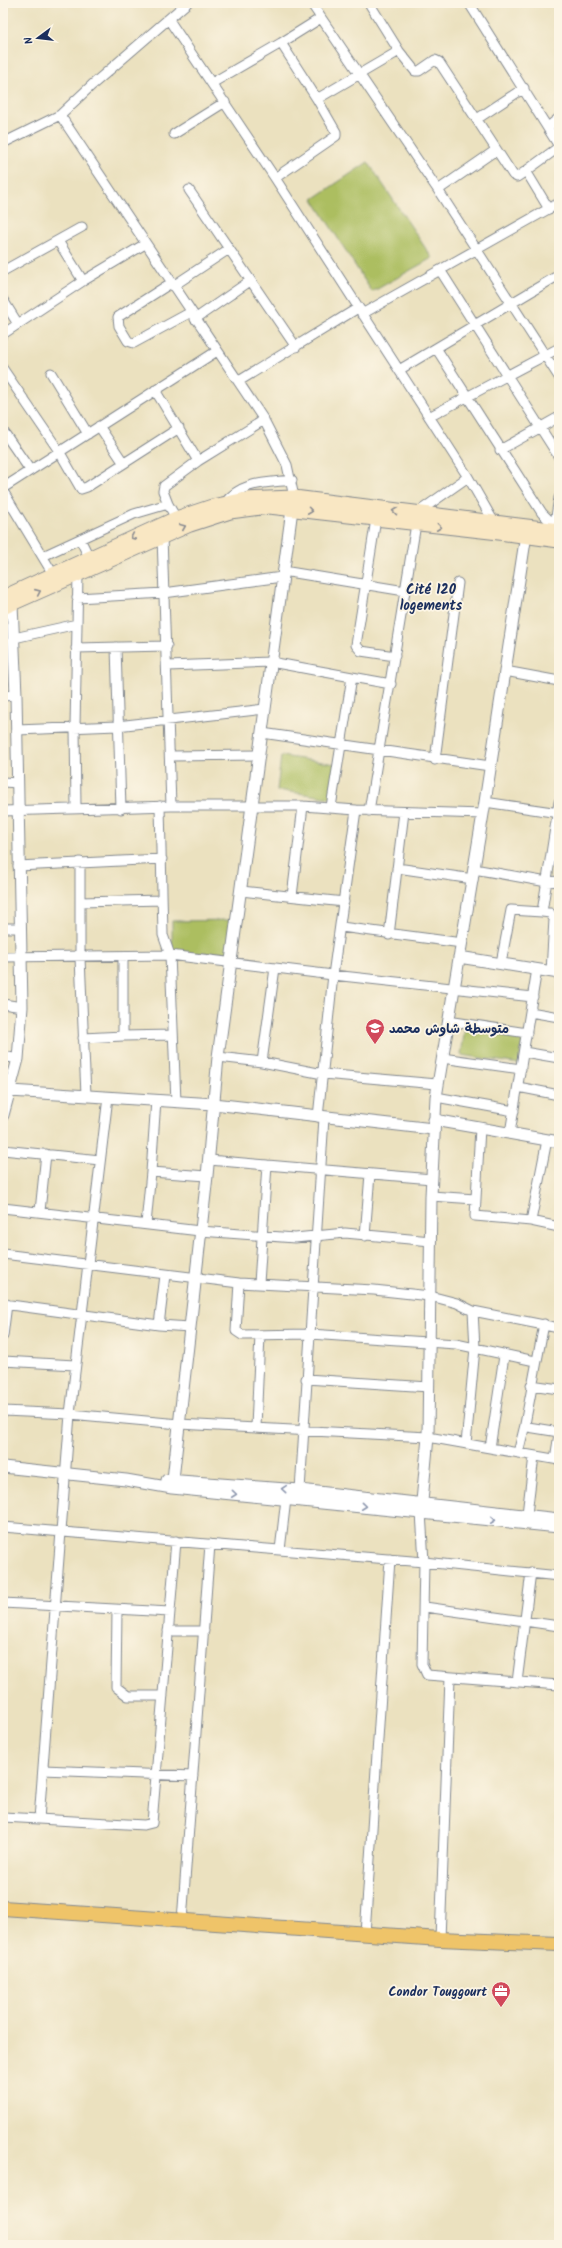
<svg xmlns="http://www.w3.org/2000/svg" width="562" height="2248" font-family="Kalam,'Playpen Sans Arabic',sans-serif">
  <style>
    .green { fill: #acbe61; stroke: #647660 }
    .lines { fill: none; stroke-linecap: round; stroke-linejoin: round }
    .minor-casing { stroke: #83888e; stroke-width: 11 }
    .tertiary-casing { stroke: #83888e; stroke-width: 13 }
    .secondary-casing { stroke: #83888e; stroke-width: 15 }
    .primary-casing { stroke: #83888e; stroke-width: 16 }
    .minor { stroke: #fff; stroke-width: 9 }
    .tertiary { stroke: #fff; stroke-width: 11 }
    .secondary { stroke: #f9e7c3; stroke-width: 13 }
    .primary { stroke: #efc469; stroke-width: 14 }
    .oneway { stroke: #8a8b90 }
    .oneway2 { stroke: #8d97ae }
    .labels { text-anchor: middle; stroke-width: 3.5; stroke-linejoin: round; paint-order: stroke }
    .poi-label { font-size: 13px; font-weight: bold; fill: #1b2f5e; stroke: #fcf5e5; text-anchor: start }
    .neighbourhood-label { font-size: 14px; font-weight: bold; fill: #1b2f5e; stroke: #fcf5e5 }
  </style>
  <rect width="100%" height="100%" fill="#fcf5e5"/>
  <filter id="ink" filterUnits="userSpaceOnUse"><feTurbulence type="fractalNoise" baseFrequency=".025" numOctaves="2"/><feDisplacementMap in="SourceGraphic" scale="8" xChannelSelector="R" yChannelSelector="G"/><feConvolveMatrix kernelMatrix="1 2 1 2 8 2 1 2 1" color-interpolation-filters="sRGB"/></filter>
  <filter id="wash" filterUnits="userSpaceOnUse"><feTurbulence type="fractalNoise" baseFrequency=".012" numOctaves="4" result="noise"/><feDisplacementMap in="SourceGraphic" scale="16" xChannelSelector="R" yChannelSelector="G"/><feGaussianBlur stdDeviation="0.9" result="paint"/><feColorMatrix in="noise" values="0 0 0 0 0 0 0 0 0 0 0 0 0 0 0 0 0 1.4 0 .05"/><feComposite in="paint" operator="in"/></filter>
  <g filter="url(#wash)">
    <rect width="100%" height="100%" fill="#ebe1bf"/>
    <path class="green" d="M368,162l64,96 -60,34 -59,-93z
      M281,756l55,8 -5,34 -54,-8z
      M231,920l1,33 -60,1v-33z
      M465,1028l58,9 -4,27 -58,-9z"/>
  </g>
  <g filter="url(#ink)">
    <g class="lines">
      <defs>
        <path id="minor" d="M187,3l-95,82 -32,30 204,305 23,45 7,32
          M311,3l127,187 121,187
          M369,3l30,48 16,20h4l16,-11 4,2 74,113 4,2 9,-6
          M469,3l90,143
          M169,20l106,158 193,299 27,47
          M281,43l40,-25
          M212,83l69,-40 36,56 82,-48
          M477,119l47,-31
          M548,127l11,-9
          M174,134l51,-32
          M3,143l57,-28
          M275,178l61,-42v-4l-19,-33
          M189,190l107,157
          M438,190l58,-40
          M549,209l-23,-38 33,-24
          M58,241l25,40
          M440,270l119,187
          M3,271l79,-44
          M171,283l-53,34 1,9 9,15 6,2 57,-31
          M173,286l56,-37
          M3,300l15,24
          M362,314l197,-111
          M195,319l55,-38
          M3,334l80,-53 62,-37
          M436,348l106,165 13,13
          M3,369l56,82 22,38 6,-2 92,-59
          M399,370l160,-95
          M51,373l37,61
          M239,381l119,-73
          M155,390l43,71
          M429,417l130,-69
          M99,426l24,36
          M3,431l27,39
          M500,450l59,-33
          M3,488l214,-137
          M3,491l50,83
          M225,503c16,-22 42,-20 67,-23
          M168,504l-5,-13 1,-5 34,-25 66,-41
          M417,513l51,-36
          M376,519l-20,126 5,6 34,5
          M554,529l5,-31
          M162,536l9,270
          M80,539l9,18
          M43,556l91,-42 34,-10 8,14
          M283,571l122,20
          M77,598l87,-5 118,-16
          M14,638l63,-14
          M116,647l5,162
          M76,648l91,-2
          M168,666l103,-4 81,15
          M505,671l54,10
          M3,696l13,-1
          M17,730l100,-4 148,-17
          M262,733l228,33
          M170,756l89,-1
          M435,760l23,-177
          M3,782l15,1
          M485,802l74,11
          M160,806l3,129 7,20 6,147
          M76,807l-1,-80 3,-153
          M331,807l21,-130 39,7
          M356,810l-23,165 200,22
          M3,811l168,-5h132l53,4 127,4
          M369,811l47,-287
          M80,862v96l6,137
          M18,866l144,-7
          M397,868l76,11
          M474,869l73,13 12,-1
          M241,891l103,11
          M292,896l11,-90
          M80,902l82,-2
          M341,927l121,16
          M3,928h17
          M389,935l15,-123
          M3,957l167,-2 163,20 -15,142
          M123,957v79l50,-1
          M501,963l10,-53 31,2
          M551,972l3,-53 -4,-6 -8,-1 17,-110
          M3,1004l19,3
          M530,1012l29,5
          M448,1021l79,12
          M83,1038l40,-2
          M524,1052l35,6
          M3,1056l15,3
          M218,1057l44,5 61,12 114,10
          M442,1058l79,11
          M262,1062l13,-94
          M518,1087l41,8
          M436,1097l78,14
          M480,1128l-5,88 56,5 28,6
          M510,1133l27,-164
          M3,1150l97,10
          M209,1160l58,5 -8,118
          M267,1165l165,14
          M151,1172l5,-72
          M431,1196l44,3
          M3,1208l197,23 95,7 50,-5 86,8
          M40,1211l6,-57
          M531,1221l16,-81
          M146,1224l5,-52 56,4
          M365,1236l5,-62
          M3,1254l236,29 135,7 56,6 27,7 16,8 86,17
          M239,1283l-3,48 6,4 68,-1 146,10 79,17
          M3,1304l156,21 31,2
          M544,1324l-19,100 3,3 31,5
          M159,1325l6,-50
          M3,1336l4,-32
          M3,1361l72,4
          M306,1379l123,8
          M531,1385l28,4
          M3,1411l67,3 109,10 249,13 62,11 14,-92
          M256,1427l4,-92
          M466,1444l9,-96 -2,-37
          M490,1448l69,12
          M518,1453l7,-28
          M555,1459l4,-25
          M300,1490l24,-372
          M527,1514l7,-58
          M3,1527l421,35 -3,-50
          M280,1550l6,-51
          M559,1576l-135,-14 -2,102 5,11 132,10
          M3,1603l167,9
          M425,1607l134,19
          M117,1610l-1,77 12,9h35
          M168,1631h36
          M517,1682l14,-110
          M43,1770l150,6
          M3,1817l141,8 8,-2 24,-282
          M39,1819l31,-405 38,-317
          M182,1921l28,-377
          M365,1934l25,-375
          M440,1939l10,-261"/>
        <path id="tertiary" d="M459,957l100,16
          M10,1091l204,13 219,25
          M3,1115l15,-56 4,-52 -6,-312 -4,-91 -3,-6
          M434,1120l125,22
          M3,1467l123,13 46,8 387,39
          M167,1480l133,10 259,29
          M172,1488l35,-312 11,-119 75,-555
          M421,1512l7,-75 3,-241 5,-99 49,-295 42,-274"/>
        <path id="secondary" d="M3,597l173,-79 36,-12 34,-7 48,-2 265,33
          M3,608l187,-83 40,-13 39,-5 230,26 60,8"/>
        <path id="primary" d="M3,1908l437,31 119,5"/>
      </defs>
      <use href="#minor" class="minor-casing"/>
      <use href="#tertiary" class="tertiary-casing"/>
      <use href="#secondary" class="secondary-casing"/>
      <use href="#primary" class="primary-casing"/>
      <use href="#minor" class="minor"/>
      <use href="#tertiary" class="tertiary"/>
      <use href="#secondary" class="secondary"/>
      <use href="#primary" class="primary"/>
    </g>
    <defs><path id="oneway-chevron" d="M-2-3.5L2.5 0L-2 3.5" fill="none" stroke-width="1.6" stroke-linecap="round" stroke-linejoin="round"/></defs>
    <g class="oneway">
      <use href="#oneway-chevron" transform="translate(310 511) rotate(8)"/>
      <use href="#oneway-chevron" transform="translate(395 511) rotate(-172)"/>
      <use href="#oneway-chevron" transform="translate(183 527) rotate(-22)"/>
      <use href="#oneway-chevron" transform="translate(439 527) rotate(6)"/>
      <use href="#oneway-chevron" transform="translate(133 537) rotate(156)"/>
      <use href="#oneway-chevron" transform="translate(38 592) rotate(-24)"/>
    </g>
    <g class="oneway2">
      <use href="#oneway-chevron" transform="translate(284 1489) rotate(-175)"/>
      <use href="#oneway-chevron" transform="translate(234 1494) rotate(6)"/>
      <use href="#oneway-chevron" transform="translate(364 1506) rotate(6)"/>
      <use href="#oneway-chevron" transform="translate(493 1520) rotate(6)"/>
    </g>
  </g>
  <defs>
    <symbol id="school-pin" viewBox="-11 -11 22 30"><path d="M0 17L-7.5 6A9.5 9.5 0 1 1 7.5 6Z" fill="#d1495b" stroke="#fcf5e5"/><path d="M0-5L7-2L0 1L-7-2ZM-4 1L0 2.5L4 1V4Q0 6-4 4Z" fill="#fff"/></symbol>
    <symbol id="office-pin" viewBox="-11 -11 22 30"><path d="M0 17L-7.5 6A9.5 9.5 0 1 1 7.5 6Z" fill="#d1495b" stroke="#fcf5e5"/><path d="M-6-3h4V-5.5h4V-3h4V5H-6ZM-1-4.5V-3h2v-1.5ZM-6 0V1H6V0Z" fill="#fff"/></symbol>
  </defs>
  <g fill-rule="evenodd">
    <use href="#school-pin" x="364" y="1017" width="22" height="30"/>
    <use href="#office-pin" x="490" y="1980" width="22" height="30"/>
  </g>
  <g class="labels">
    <g class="poi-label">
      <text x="389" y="1033">متوسطة شاوش محمد</text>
      <text x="487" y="1996" text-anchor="end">Condor Touggourt</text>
    </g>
    <g class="neighbourhood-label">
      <text x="431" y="594">Cité 120<tspan x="431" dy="16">logements</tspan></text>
    </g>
  </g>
  <rect width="562" height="2248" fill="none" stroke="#fcf5e5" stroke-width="16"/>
  <g transform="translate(38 38) rotate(255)" stroke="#fcf5e5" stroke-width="3" paint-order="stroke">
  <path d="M0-3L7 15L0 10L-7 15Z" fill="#1b2f5e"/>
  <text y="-6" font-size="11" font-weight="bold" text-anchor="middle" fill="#1b2f5e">N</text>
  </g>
</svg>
